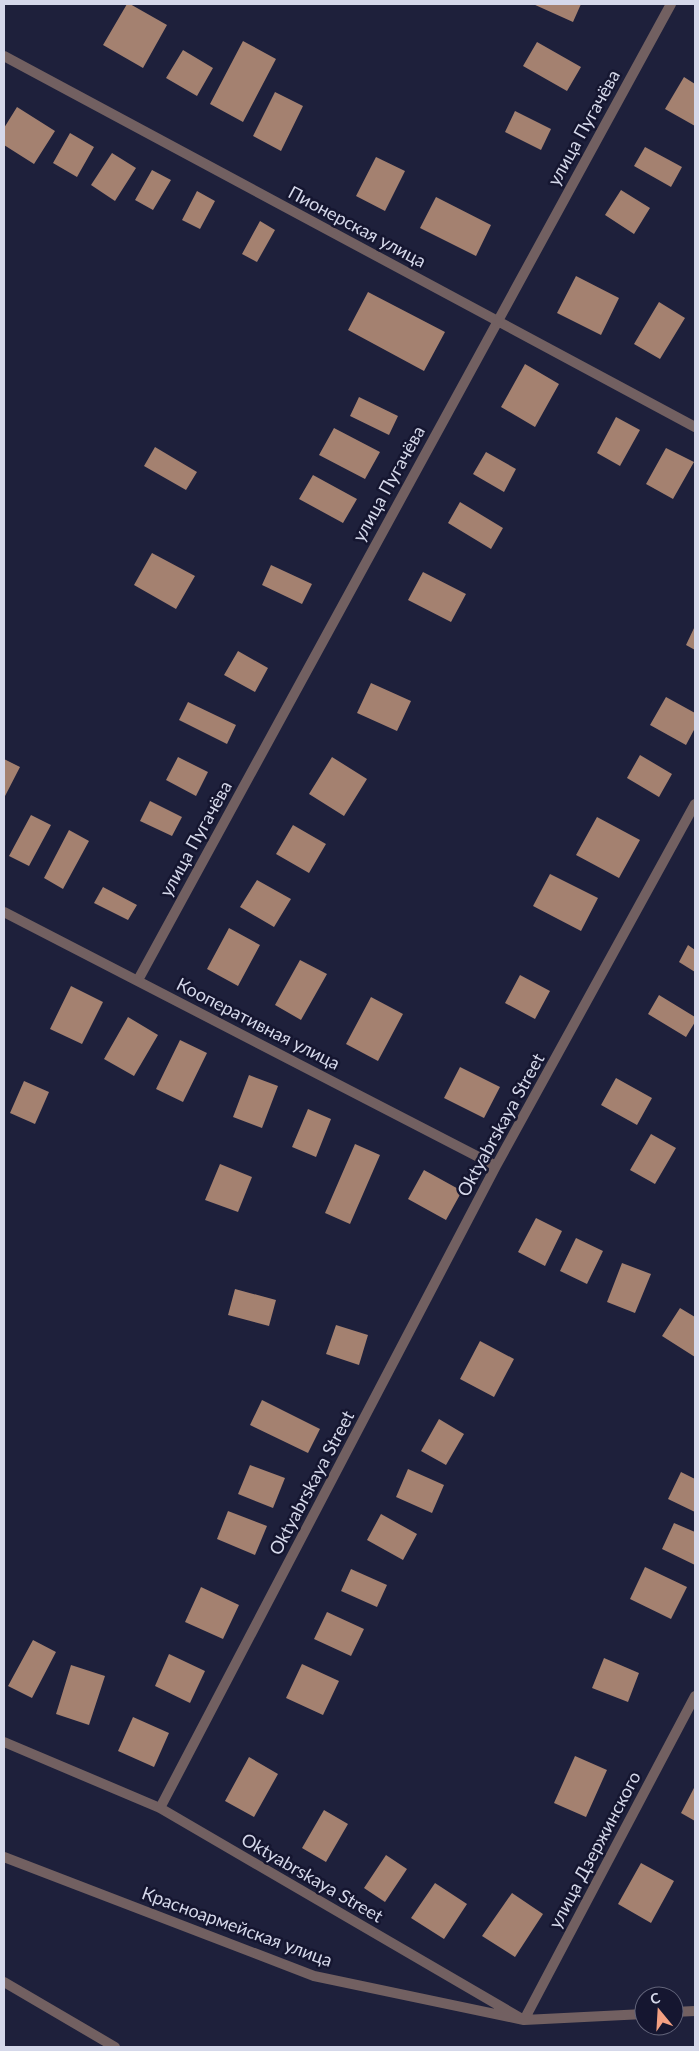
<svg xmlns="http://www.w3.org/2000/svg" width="699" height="2051" font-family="Lato,sans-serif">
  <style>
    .building { fill: #a48170 }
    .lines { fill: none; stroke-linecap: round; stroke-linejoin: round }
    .minor { stroke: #726061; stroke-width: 10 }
    .labels { text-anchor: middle; stroke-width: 5; stroke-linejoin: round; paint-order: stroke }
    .street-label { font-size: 18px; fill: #d5d8ea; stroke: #151630 }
  </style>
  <rect width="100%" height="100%" fill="#1e203b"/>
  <path class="building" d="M127,4h3l37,21 -24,43 -40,-23z
    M533,4h48l-8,18z
    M243,41l33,18 -33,63 -33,-18z
    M537,42l44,25 -14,24 -44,-25z
    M183,50l30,18 -16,28 -31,-18z
    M684,77l11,7v42l-30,-17z
    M275,92l28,14 -22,45 -28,-15z
    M17,107l38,24 -21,33 -30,-19v-17z
    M515,111l36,18 -10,21 -36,-18z
    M70,133l24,14 -17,30 -24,-14z
    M645,147l37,20 -11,20 -37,-21z
    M112,153l24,15 -21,33 -24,-16z
    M376,157l29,14 -20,40 -29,-15z
    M152,170l19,10 -18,30 -18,-10z
    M621,190l29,18 -16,26 -29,-19z
    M197,191l18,10 -15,28 -18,-9z
    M436,197l55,28 -15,31 -56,-28z
    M260,221l15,9 -18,32 -15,-8z
    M576,276l43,22 -18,37 -44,-22z
    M368,292l77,40 -21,39 -76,-41z
    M659,302l26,16 -25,41 -26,-15z
    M525,364l34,20 -24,43 -34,-20z
    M359,397l39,19 -9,19 -39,-19z
    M616,417l24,13 -20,36 -23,-13z
    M334,428l46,24 -15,27 -46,-24z
    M155,447l42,25 -11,18 -42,-24z
    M666,448l28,14 -21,37 -27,-15z
    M486,452l30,17 -12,23 -31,-18z
    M313,475l44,24 -14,24 -44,-24z
    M460,502l43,26 -12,21 -43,-26z
    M152,553l43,23 -19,33 -42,-24z
    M271,565l41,19 -10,20 -40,-19z
    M423,572l43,22 -15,28 -43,-22z
    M695,626v24l-9,-5z
    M238,651l30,17 -13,24 -31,-17z
    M371,683l40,18 -14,30 -40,-18z
    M666,697l29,16v15l-9,17 -36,-20z
    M188,702l48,23 -9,19 -48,-24z
    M640,755l32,19 -13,23 -32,-19z
    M178,757l30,15 -12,24 -30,-16z
    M332,757l35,22 -23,37 -35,-22z
    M4,759l16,8 -16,31z
    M150,801l32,16 -10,19 -32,-15z
    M31,815l20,10 -22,41 -20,-10z
    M597,817l43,23 -21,38 -43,-23z
    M293,825l33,19 -17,29 -33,-19z
    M69,830l20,11 -26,48 -19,-11z
    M550,874l48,24 -17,33 -48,-25z
    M257,880l34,19 -17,28 -34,-20z
    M103,887l34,18 -9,15 -34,-17z
    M229,928l31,17 -22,41 -31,-17z
    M688,945l7,5v22l-16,-10z
    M300,960l27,14 -26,46 -26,-15z
    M520,975l30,16 -15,28 -30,-16z
    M71,986l32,16 -21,42 -32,-15z
    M659,995l36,22v5l-9,15 -38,-23z
    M371,997l32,17 -25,47 -32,-17z
    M128,1017l30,18 -24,41 -30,-17z
    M180,1040l27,13 -24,49 -27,-13z
    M460,1067l40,20 -16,31 -40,-20z
    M249,1075l29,11 -16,42 -29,-11z
    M616,1078l36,20 -15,27 -36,-20z
    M24,1081l25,11 -14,32 -25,-11z
    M308,1109l23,10 -15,38 -24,-10z
    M651,1134l25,14 -21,36 -25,-14z
    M355,1144l25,11 -30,69 -25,-11z
    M220,1164l32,13 -14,35 -33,-12z
    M424,1170l38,21 -16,29 -38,-21z
    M536,1218l26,13 -17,35 -27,-14z
    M576,1238l27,13 -16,33 -27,-13z
    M622,1263l29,11 -16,39 -28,-11z
    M235,1289l41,11 -7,26 -41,-11z
    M680,1308l15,9v40l-33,-21z
    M336,1325l32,10 -9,30 -33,-11z
    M480,1341l34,18 -20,38 -34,-18z
    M262,1400l58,29 -12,24 -58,-28z
    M439,1419l25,15 -18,31 -25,-14z
    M250,1465l35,13 -12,30 -35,-14z
    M408,1469l36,16 -12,28 -36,-16z
    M681,1472l14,7v33l-27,-13z
    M228,1511l39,15 -12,29 -38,-16z
    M381,1514l36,20 -14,26 -36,-20z
    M674,1523l21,9v33l-33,-16z
    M645,1567l42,20 -16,32 -41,-20z
    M351,1569l36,16 -10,22 -36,-16z
    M201,1587l38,18 -16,34 -38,-17z
    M327,1612l37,17 -13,27 -37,-17z
    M33,1640l23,12 -24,46 -24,-12z
    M169,1654l36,17 -15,32 -35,-17z
    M604,1658l35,15 -11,29 -36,-14z
    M302,1664l37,17 -16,34 -37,-17z
    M71,1665l34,11 -16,49 -33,-11z
    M133,1717l36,16 -15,34 -36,-16z
    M575,1756l32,14 -21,47 -32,-14z
    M249,1757l29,17 -24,43 -29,-16z
    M695,1786v35l-14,-8z
    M324,1810l24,14 -22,38 -24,-14z
    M386,1855l21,14 -22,33 -21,-14z
    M641,1863l33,18 -23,42 -33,-19z
    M435,1883l32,21 -23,35 -33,-21z
    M512,1893l31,21 -28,43 -33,-21z"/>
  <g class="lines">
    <path class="minor" d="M4,56l691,371
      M4,912l492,254
      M138,980l533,-976
      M4,1742l156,66 364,212 171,-324
      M160,1808l336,-642 199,-362
      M4,1857l310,119 210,44 120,-6
      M4,1982l111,65
      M674,2012l21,-1"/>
  </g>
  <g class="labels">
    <g class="street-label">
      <text transform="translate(584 128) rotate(-61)" y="6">улица Пугачёва</text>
      <text transform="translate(357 227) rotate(28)" y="6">Пионерская улица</text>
      <text transform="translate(389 484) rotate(-61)" y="6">улица Пугачёва</text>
      <text transform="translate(196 839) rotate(-61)" y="6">улица Пугачёва</text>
      <text transform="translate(258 1024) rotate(27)" y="6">Кооперативная улица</text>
      <text transform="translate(501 1125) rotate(-61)" y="6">Oktyabrskaya Street</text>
      <text transform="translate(312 1483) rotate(-62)" y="6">Oktyabrskaya Street</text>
      <text transform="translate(595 1850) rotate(-62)" y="6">улица Дзержинского</text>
      <text transform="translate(312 1878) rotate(30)" y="6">Oktyabrskaya Street</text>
      <text transform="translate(237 1927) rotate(20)" y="6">Красноармейская улица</text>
    </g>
  </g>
  <rect width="699" height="2051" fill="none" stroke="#d5d8ea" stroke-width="10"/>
  <g transform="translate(659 2011) rotate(342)"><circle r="24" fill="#151630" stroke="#62647a"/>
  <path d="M0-4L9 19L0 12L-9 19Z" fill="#f3a082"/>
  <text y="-8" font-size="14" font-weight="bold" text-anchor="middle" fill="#d5d8ea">С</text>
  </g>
</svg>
